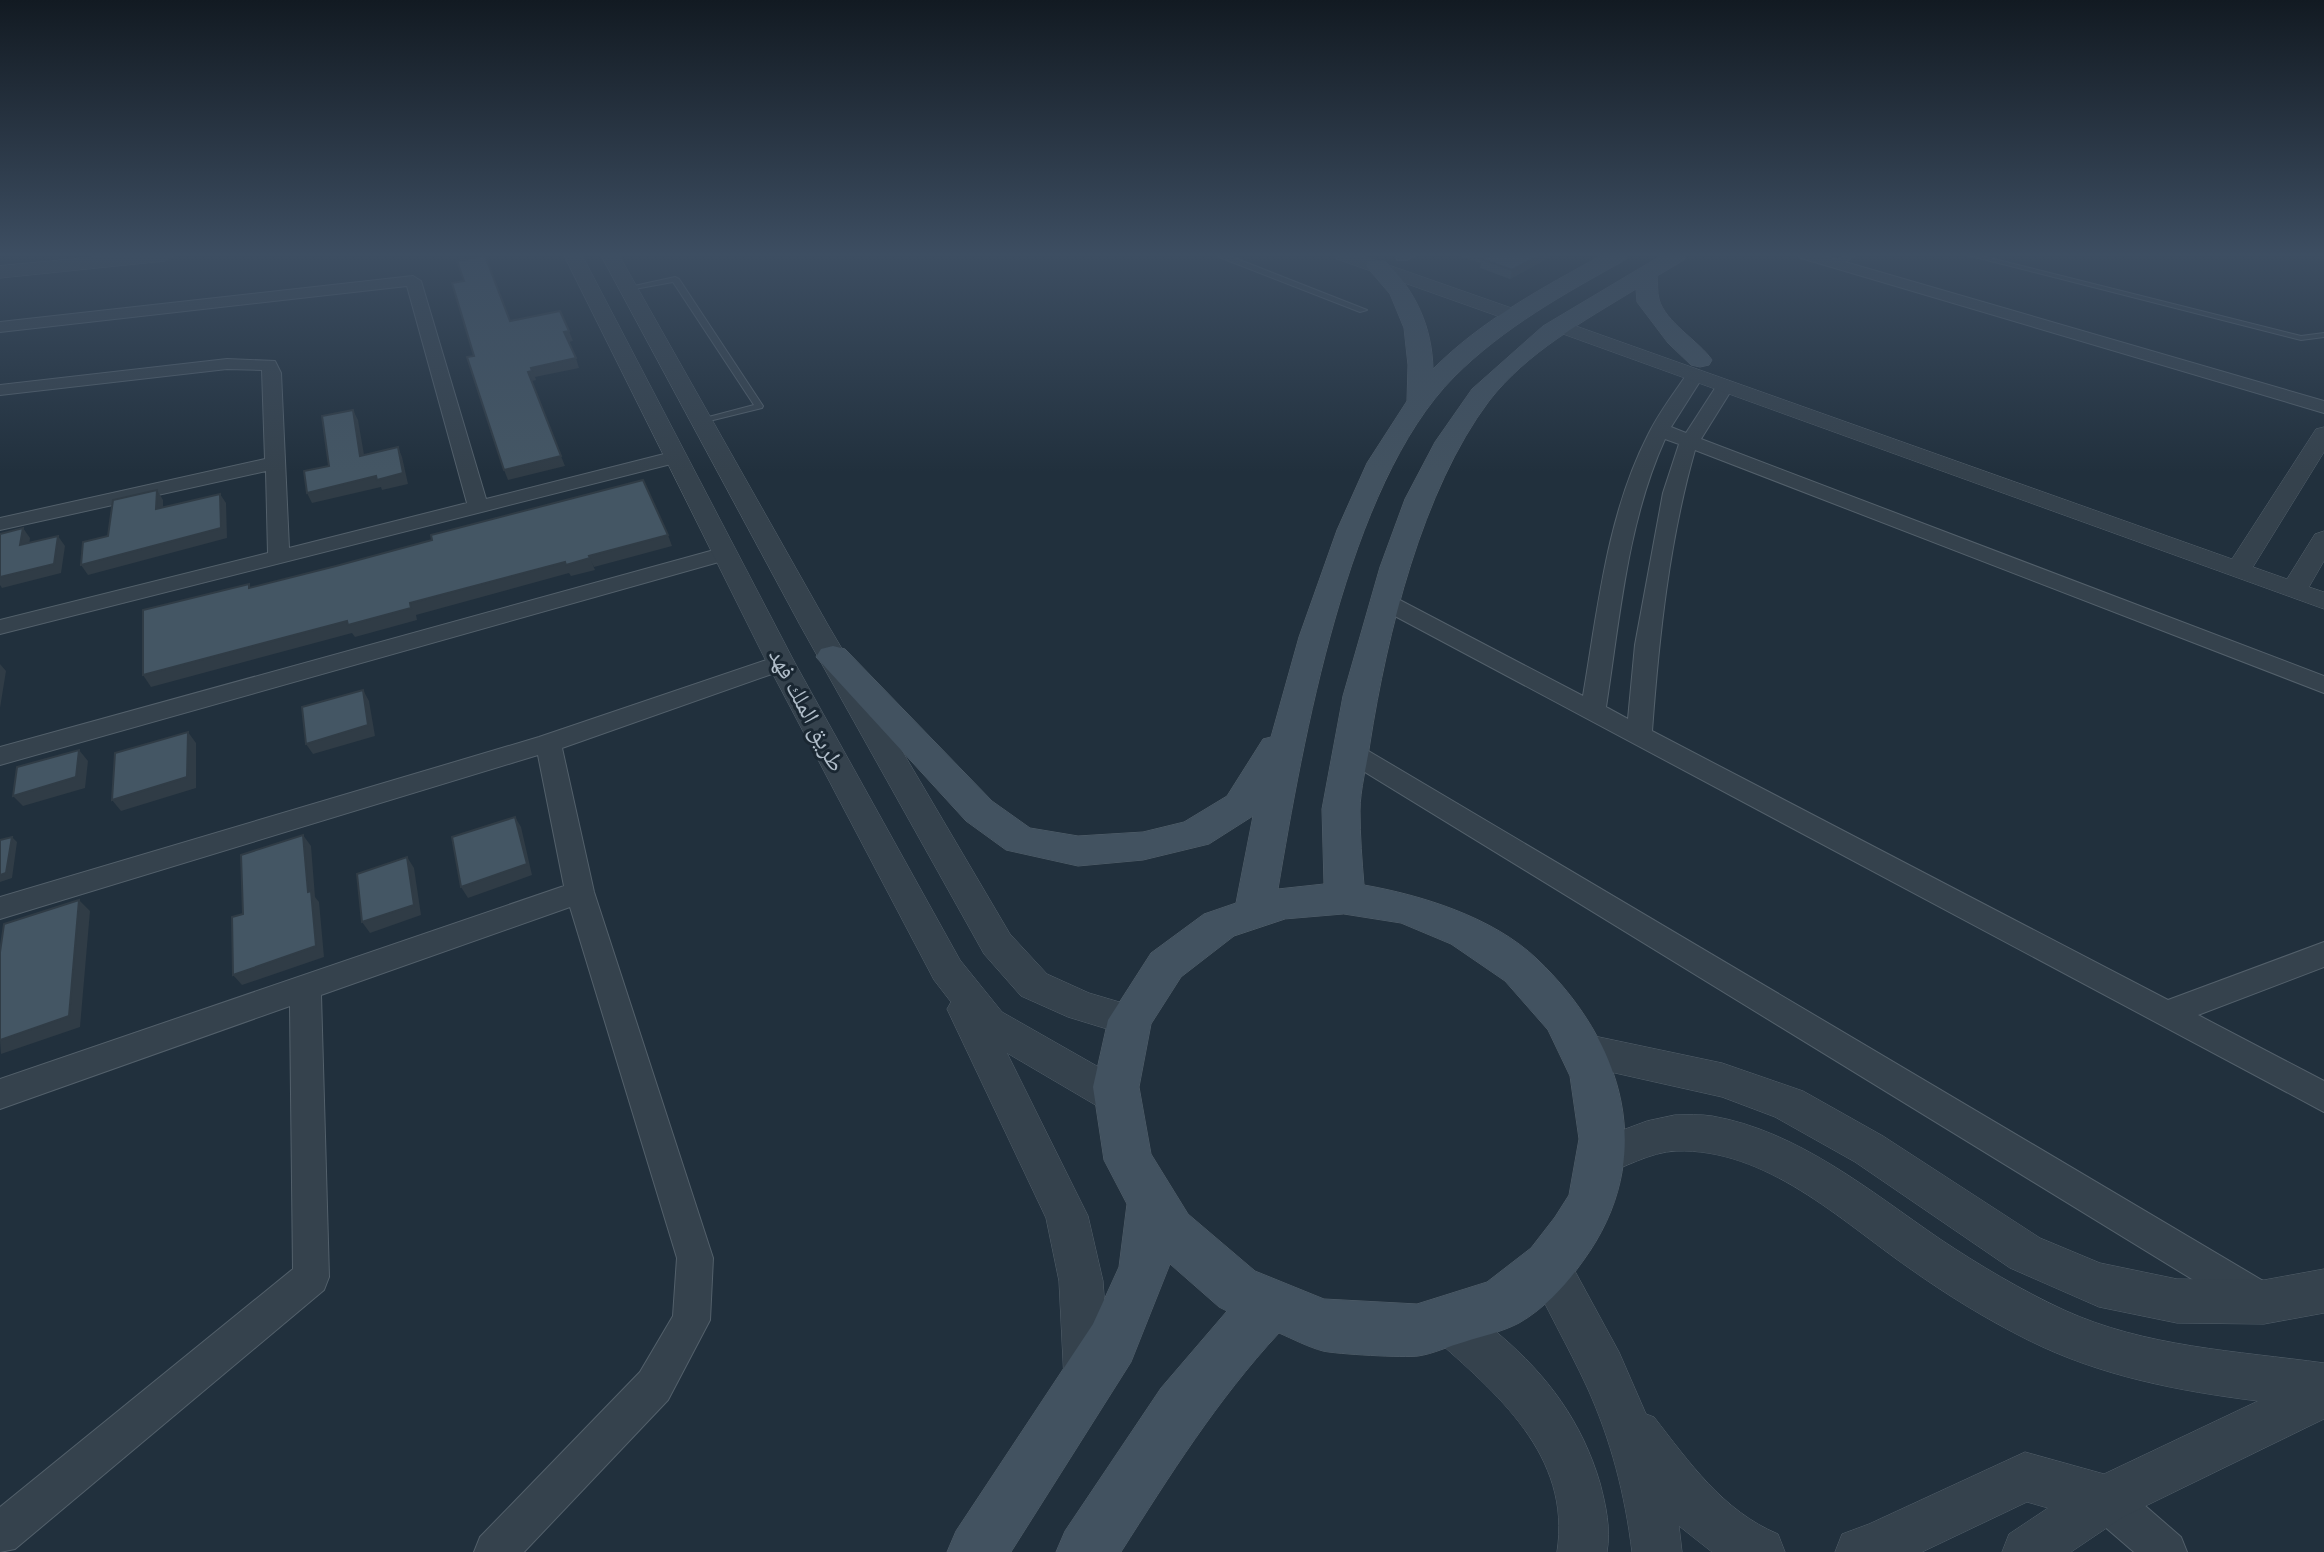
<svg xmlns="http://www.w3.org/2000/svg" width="2324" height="1552" font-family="Karla,'Noto Naskh Arabic',sans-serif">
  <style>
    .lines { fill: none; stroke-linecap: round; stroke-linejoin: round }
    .service-casing { stroke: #53606b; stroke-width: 2 }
    .minor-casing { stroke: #53606b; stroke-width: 2 }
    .tertiary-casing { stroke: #53606b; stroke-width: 1 }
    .secondary-casing { stroke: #53606b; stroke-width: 1 }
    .service { fill: #35424d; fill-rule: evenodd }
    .minor { fill: #35424d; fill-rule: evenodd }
    .tertiary { fill: #35424d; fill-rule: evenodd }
    .secondary { fill: #425260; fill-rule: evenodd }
    .wall { fill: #3a4a56 }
    .shaded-wall { fill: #303c46 }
    .building { fill: #445664; stroke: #303c46; stroke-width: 2 }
    .labels { text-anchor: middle; stroke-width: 6; stroke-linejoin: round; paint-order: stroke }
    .street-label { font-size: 24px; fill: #b0bdc9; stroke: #1a2732 }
  </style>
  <rect width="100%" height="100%" fill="#21303d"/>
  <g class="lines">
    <defs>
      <path id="service" d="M1219,255h8l140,55 -7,2 -141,-55z
        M1847,255h8l-15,11h-6v-4z
        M1967,255h11l323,81 23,-3v4l-23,3z
        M675,277l4,2 84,127 -1,2 -61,15 -4,-3 57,-15 -81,-123 -44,8 -4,-2z"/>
      <path id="minor" d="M1396,255h20l-9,5h-10z
        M1798,255h23l503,146v12l-523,-155z
        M413,276l8,5 65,218 190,-48 10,6 -3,4 -683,173v-14l268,-67 -2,-82 -266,59v-12l265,-59 -3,-89 -35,-1 -227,26v-10l227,-26 48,2 6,12 8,175 178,-45 -60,-217 -407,46v-10z
        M1695,370l9,5 -33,52 15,6 33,-51h12l3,4 -33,53 623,237v17l-629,-243c-26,91 -36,187 -43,281l516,269 156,-58v25l-126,48 126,66v31l-946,-505 -3,-5 3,-5h16l189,99c15,-88 24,-181 65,-261 11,-23 27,-43 41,-64zM1665,439l14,5 -16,49 -28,152 -7,74 -22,-12c14,-90 21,-184 59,-268z
        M725,547l8,1 3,5 -3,5 -733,207v-18z
        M781,655l8,3 4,5 -4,5 -227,80 32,144 119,366 -3,62 -42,80 -144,152h-50l6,-15 160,-165 33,-56 4,-58 -107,-351 -249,88 8,282 -5,13 -309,259 -15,3v-45l293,-238 -3,-263 -290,103v-30l564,-193 -26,-131 -538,164v-22l539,-160z
        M1351,743l9,3 910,539 6,13 -6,13 -13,6 -13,-6 -902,-553 -4,-6 4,-6z
        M2105,1478l15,6 61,53 6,15h-53l-44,-38 -6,-15 6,-15z"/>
      <path id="tertiary" d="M116,255h58l-9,6 -165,17v-12z
        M564,255h18l213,408 165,297 42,52 130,74 6,12 -6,12 -14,6 -14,-6 -97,-57 81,163 15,65 7,99 -7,16 -16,7 -16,-7 -7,-16 -5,-99 -13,-63 -99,-209 4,-7 -17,-22 -167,-317z
        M601,255h18l209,370 182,309 37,40 42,19 54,16 6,11 -6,11 -13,5 -62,-19 -47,-21 -37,-42 -184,-329z
        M1335,255h25l160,56 3,4 -3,4h-14l-169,-60z
        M1559,320l673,239 84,-130 8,-2v25l-71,115 34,12 28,-45 9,-3v30l-15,26 15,5v17l-772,-279 -3,-4 3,-4z
        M1580,1033l142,30 81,28 80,45 157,102 60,25 77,16 87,1 60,-11v44l-60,11 -87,-1 -78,-16 -89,-39 -155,-106 -80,-45 -53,-20 -156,-35 -5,-12 5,-12z
        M1675,1115c12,0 25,-1 37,1 86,15 158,75 228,123 39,26 81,51 124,71 81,37 173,41 260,53v56l-201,98 -52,35h-69l7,-18 39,-26 -21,-6 -105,50h-87l7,-18 27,-10 156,-72 79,22 154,-73c-80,-10 -158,-25 -230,-61 -42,-21 -81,-45 -119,-72 -69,-48 -143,-120 -233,-117 -26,1 -52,17 -76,25l-15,-6 -6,-13 6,-13 62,-23z
        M1549,1244l15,7 55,101 27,62 8,3c35,45 69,94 124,117l7,18h-73l-33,-26 3,26h-50c-7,-58 -21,-112 -45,-165 -19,-41 -42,-80 -60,-121l7,-15z
        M1448,1297c20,9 35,23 52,38 48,41 82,87 100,148 6,23 11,46 7,69h-50c15,-97 -61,-159 -125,-216l-7,-16 7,-16z"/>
      <path id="secondary" d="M1602,255h26l-3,5c-61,34 -121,67 -171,117 -107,108 -151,364 -176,512l46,-5 -2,-75 21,-113 37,-129 25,-68 30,-57 37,-53 71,-63 119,-71h24l-2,5 -27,16c1,7 0,16 2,23 6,23 40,42 53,61l-3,5 -9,2 -9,-2 -23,-22 -31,-41 -1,-13c-52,32 -109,63 -147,112 -67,89 -102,233 -119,342 -3,22 -10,46 -10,68 0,25 2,50 4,74 57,10 129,32 173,74 87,83 122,198 46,302 -16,23 -39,48 -64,62 -17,9 -37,13 -55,19 -15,4 -31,12 -46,14 -12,2 -83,-2 -95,-5 -15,-4 -30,-12 -44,-18 -62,67 -109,142 -158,219h-65l9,-21 96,-143 66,-77 -8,-4 -49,-43 -39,98 -120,190h-64l9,-21 137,-207 26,-57 8,-63 -23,-44 -11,-73 15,-67 43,-67 53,-39 32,-11 17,-87 -44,28 -66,16 -65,6 -72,-16 -40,-29 -150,-164 5,-8 12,-3 12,3 147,152 38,27 48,8 65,-4 41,-10 43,-26 36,-57 8,-2 28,-100 38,-107 30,-67 40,-62 1,-36 -4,-37 -14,-34 -24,-28 3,-5h16c31,30 47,66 48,108 49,-49 109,-81 169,-114zM1344,914l57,9 50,21 54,37 43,49 22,46 9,63 -10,56 -14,22 -24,31 -44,34 -70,22 -93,-5 -69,-28 -67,-57 -37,-60 -12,-67 12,-63 30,-47 53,-41 51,-17z"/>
    </defs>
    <use href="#service" class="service-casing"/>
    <use href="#minor" class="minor-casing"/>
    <use href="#tertiary" class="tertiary-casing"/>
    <use href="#secondary" class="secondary-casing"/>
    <use href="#service" class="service"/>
    <use href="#minor" class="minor"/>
    <use href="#tertiary" class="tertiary"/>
    <use href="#secondary" class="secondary"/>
  </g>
  <path class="wall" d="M1456,255h98l-44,24 -30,-11 1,-5z"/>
  <path class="shaded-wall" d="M1540,255h14l-44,24 2,-9z
    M569,331l4,10 -5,1 -4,-10z
    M576,358l3,10 -44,9 1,3 -4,1 -4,-9 3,-4z
    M353,410l5,10 8,46 -6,-10z
    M398,447l4,10 6,27 -26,6 -1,-3 -69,16 -5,-10z
    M561,456l4,10 -57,14 -4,-10z
    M157,490l6,10v18l-7,-9z
    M220,494l6,9 1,35 -139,37 -7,-10z
    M23,528l7,10 -2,17 -8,-10z
    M668,535l4,11 -78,21 -5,-11z
    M58,536l7,10 -4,27 -59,15 -2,-3v-8z
    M590,558l5,12 -24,6 -2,-3 -153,42 1,5 -62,17 -3,-4 -201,54 -8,-12 422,-113z
    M0,664l6,7 -6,37z
    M363,690l6,11 6,35 -62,18 -7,-10z
    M188,732l8,11v45l-75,23 -9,-11z
    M79,750l9,11 -3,27 -62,18 -10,-10z
    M515,817l6,10 11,48 -64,23 -7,-11z
    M303,835l8,11 4,51 4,5 5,55 -82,28 -9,-10 75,-83z
    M12,837l5,5 -5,36 -12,4v-7z
    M407,857l7,11 7,47 -51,18 -8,-11z
    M79,900l11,11 -10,116 -79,27 -1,-14z"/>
  <path class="building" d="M1483,255h57l-28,15 -31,-11 7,-3z
    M485,256l25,65 50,-10 9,20 -5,1 12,26 -45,10 1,3 -4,1 33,84 -57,14 -37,-113 7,-1 -22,-73 12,-2 -7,-20z
    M353,410l7,46 38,-9 5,26 -26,7 -1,-4 -69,17 -3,-22 25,-5 -7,-50z
    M643,480l25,55 -79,21 1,2 -24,7 -1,-3 -155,41 1,5 -63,17 -1,-4 -204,54v-65l106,-26v4l87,-22 96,-26 -1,-5z
    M157,490l-1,19 64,-15 1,34 -140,37 2,-23 25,-6 5,-36z
    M23,528l-3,17 38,-9 -4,28 -54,13v-43z
    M363,690l5,35 -62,19 -4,-37z
    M188,732l-1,45 -75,23 3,-47z
    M79,750l-3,27 -63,19 4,-29z
    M515,817l12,47 -66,23 -9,-50z
    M303,835l5,57 3,-1 5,55 -83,29 -1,-58 11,-3 -2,-59z
    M12,837l-6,36 -6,2v-35z
    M407,857l7,48 -52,17 -5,-48z
    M79,900l-10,116 -69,24v-88l4,-28z"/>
  <linearGradient id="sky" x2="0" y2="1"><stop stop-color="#121a22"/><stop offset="0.54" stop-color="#3d4e62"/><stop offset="1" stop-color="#3d4e62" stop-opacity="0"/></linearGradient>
  <rect width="2324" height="472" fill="url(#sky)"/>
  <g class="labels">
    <g class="street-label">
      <text transform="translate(807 710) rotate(62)" y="8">طريق الملك فهد</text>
    </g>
  </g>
</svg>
